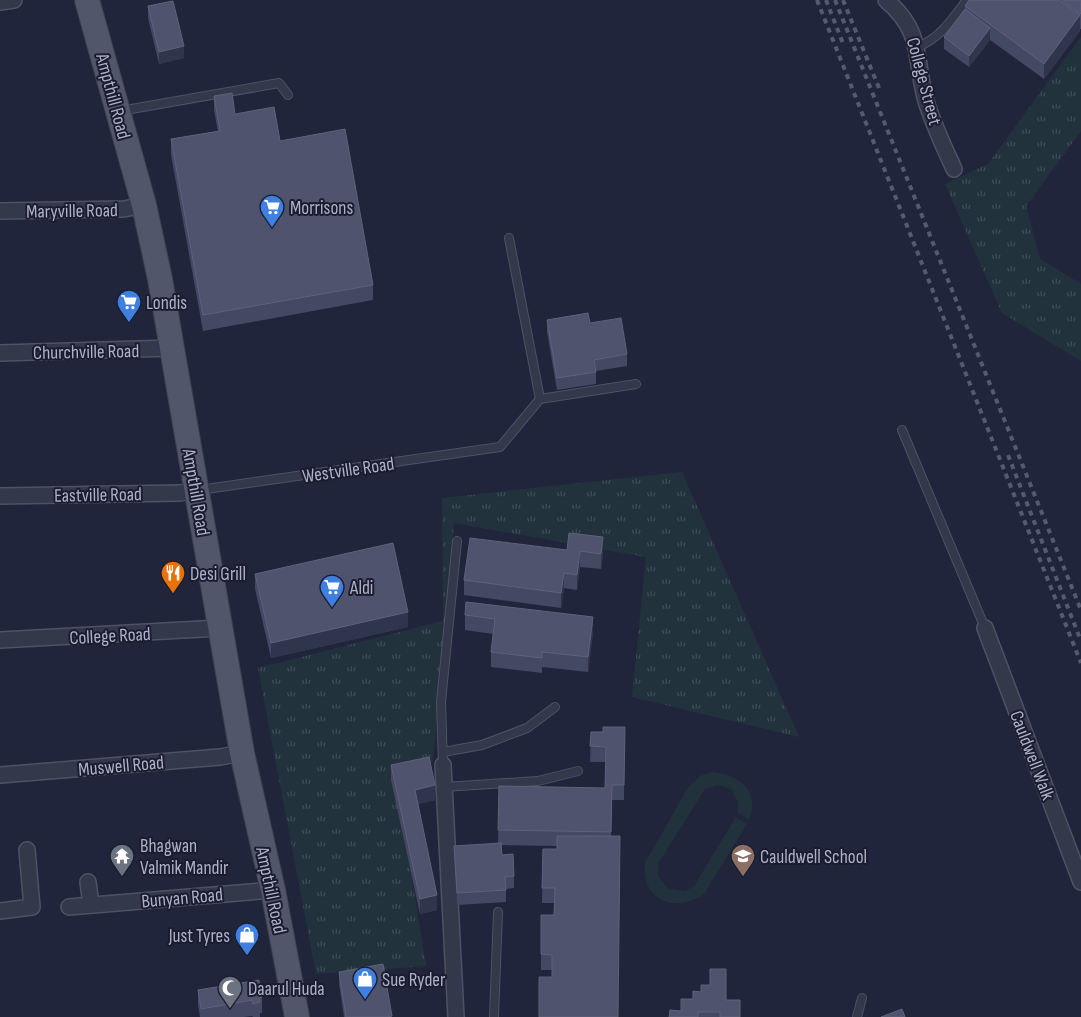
<svg xmlns="http://www.w3.org/2000/svg" width="1081" height="1017" font-family="'Sofia Sans Condensed',sans-serif">
  <style>
    .grass { fill: url(#grass-tufts) }
    .pitch { fill: #22323c }
    .lines { fill: none; stroke-linecap: round; stroke-linejoin: round }
    .lane-casing { stroke: #4e5265; stroke-width: 10 }
    .street-casing { stroke: #4e5265; stroke-width: 18 }
    .primary-casing { stroke: #3d4154; stroke-width: 26 }
    .lane { stroke: #33384b; stroke-width: 8 }
    .street { stroke: #33384b; stroke-width: 15 }
    .primary { stroke: #51566b; stroke-width: 24 }
    .rail { stroke: #555a72; stroke-width: 4; stroke-dasharray: 5 5; stroke-linecap: butt }
    .wall { fill: #434863 }
    .shaded-wall { fill: #30354e }
    .building { fill: #4f536d; stroke: #5e627b }
    .labels { text-anchor: middle; stroke-width: 4; stroke-linejoin: round; paint-order: stroke }
    .street-label { font-size: 19px; fill: #aeb2c7; stroke: #191d2f }
    .poi-label { font-size: 19px; fill: #aeb2c7; stroke: #191d2f; text-anchor: start }
  </style>
  <defs>
    <pattern id="grass-tufts" width="24" height="20" patternUnits="userSpaceOnUse" patternTransform="scale(1.25)"><rect width="24" height="20" fill="#22323c"/><path d="M3 7l-1-3M5 7V3M7 7l1-3M15 17l-1-3M17 17v-4M19 17l1-3" fill="none" stroke="#404d57"/></pattern>
  </defs>
  <rect width="100%" height="100%" fill="#20253b"/>
  <path class="grass" d="M1081,37v94l-55,75 14,53 41,25v77l-79,-48 -57,-129 43,-20z
    M682,472l117,265 -167,-40 14,-140 -192,-34 -21,239 -38,9 31,195 -110,8 -58,-306 185,-47 -1,-123z"/>
  <path class="pitch" d="M712,772c27,2 49,20 37,48l-11,-7v-11l-7,-13 -14,-4 -12,4 -46,73 -1,14 9,12 18,3 9,-5 42,-69 11,7 -43,70c-28,20 -63,7 -59,-31l44,-77 11,-10z"/>
  <g class="lines">
    <defs>
      <path id="lane" d="M917,47c23,-8 36,-29 50,-47
        M120,111l159,-28 9,12
        M540,399l96,-15
        M902,430l83,198
        M199,490l301,-43 40,-48 -31,-161
        M443,752l39,-7 45,-17 28,-21
        M443,765l-2,-63 16,-161
        M444,787l94,-6 40,-10
        M494,1017l4,-105
        M857,1017l5,-19"/>
      <path id="street" d="M886,0c38,32 28,58 40,101 7,23 18,46 28,68
        M0,2l14,-2
        M0,211l124,-2 20,-4
        M0,353l173,-5
        M0,496l180,-3 17,-3
        M985,628l96,254
        M0,640l220,-12
        M443,765l13,252
        M0,775l220,-18 22,-4
        M88,882l3,23
        M69,907l204,-17
        M0,911l32,-4 -5,-57"/>
      <path id="primary" d="M87,0l57,205 16,74 82,474 31,137 24,127"/>
    </defs>
    <use href="#lane" class="lane-casing"/>
    <use href="#street" class="street-casing"/>
    <use href="#primary" class="primary-casing"/>
    <use href="#lane" class="lane"/>
    <use href="#street" class="street"/>
    <use href="#primary" class="primary"/>
    <path class="rail" d="M817,0l264,663
      M826,0l18,46
      M835,0l246,610
      M843,0l36,88
      M1008,455l73,186"/>
  </g>
  <path class="wall" d="M969,0h112v29h-1v2l-36,48 -54,-39 -21,27 -25,-18v-12l21,-28v-3z
    M148,6l36,52 -25,6 -11,-46z
    M214,96l21,18 45,27 93,144v15l-170,31 -32,-176v-16l47,-8 -4,-20z
    M547,320l43,3 37,31v12l-31,5v13l-39,6 -10,-58z
    M567,550l36,3 -2,16 -21,-2 -3,23 -13,-2 -3,20 -97,-13v-15z
    M255,574l153,53 -137,31 -16,-69z
    M466,602l127,31 -5,39 -46,-5v6l-51,-6v-15l2,-18 -28,-4v-15z
    M625,727l-1,73h-12l-1,36 -59,141v-7h-11v-55h13v-12h-12l1,-54h14v-3l-56,-1 1,10 12,21v12l-8,1v13l-49,3 -3,-59 44,-2 1,-58 106,2 1,-26h-16l1,-30h12z
    M391,765l44,35 -17,4 19,106 -17,4 -29,-134z
    M339,972l53,44v1h-48l-5,-33z
    M198,990l64,7v16h-2v4h-7l-1,-1 -8,1h-44l-2,-12z
    M701,992l25,8 14,17h-71l12,-6z"/>
  <path class="shaded-wall" d="M1080,15v16l-36,48v-15z
    M990,28v12l-21,27v-11z
    M184,46v12l-25,6v-12z
    M603,537v16l-2,16v-15z
    M580,551v16l-3,23v-15z
    M564,573v15l-3,20v-15z
    M408,612v15l-137,31v-15z
    M593,617v16l-5,39v-15z
    M435,785v15l-20,5v-15z
    M437,895v15l-17,4v-15z"/>
  <path class="building" d="M969,0h90l21,15 -36,49 -79,-58z
    M1062,0h19v14z
    M173,1l11,45 -25,6 -11,-46z
    M965,9l25,19 -21,28 -25,-19z
    M232,93l3,21 39,-7 6,34 65,-12 28,156 -170,30 -32,-176 49,-8 -6,-35z
    M588,313l2,10 31,-5 6,36 -33,6 2,12 -39,6 -10,-58z
    M569,533l34,4 -2,17 -21,-3 -3,24 -13,-2 -3,20 -97,-13 6,-42 97,12z
    M393,543l15,69 -137,31 -16,-69z
    M466,602l127,15 -5,40 -46,-5v6l-51,-6 4,-33 -30,-4z
    M603,727h22l-1,58h-12l-1,47 -113,-2 1,-44 106,2 1,-41 -16,-1 1,-14h12z
    M429,757l6,28 -20,5 22,105 -17,4 -29,-134z
    M557,836h63l-2,181h-79v-40h13v-22l-11,-1v-39h13l1,-27h-13l1,-39h14z
    M501,843l1,12 11,-1 1,22 -9,1 1,13 -49,3 -3,-47z
    M383,964l9,52 -5,1h-41l-7,-45z
    M710,969h16v31h14v17h-20v-5h-22v5h-29l1,-7 11,1v-12h12v-8l8,1v-7h9z
    M259,980l3,17 -3,1 1,4 -7,2 -1,-4 -51,9 -3,-19z
    M902,1009l3,8h-24z"/>
  <defs>
    <symbol id="supermarket-pin" viewBox="-11 -11 22 30"><path d="M0 17L-7.5 6A9.5 9.5 0 1 1 7.5 6Z" fill="#3f7fe0" stroke="#191d2f"/><path d="M-6-5.5h2.5l.6 2H6L4.5 2H-2.5L-4.4-4H-6ZM-1.5 3.2a1.3 1.3 0 1 0 .1 0ZM3 3.2a1.3 1.3 0 1 0 .1 0Z" fill="#fff"/></symbol>
    <symbol id="restaurant-pin" viewBox="-11 -11 22 30"><path d="M0 17L-7.5 6A9.5 9.5 0 1 1 7.5 6Z" fill="#e8710a" stroke="#191d2f"/><path d="M-5-6h1v4h1v-4h1v4h1v-4h1v5L-1.5 .5V6h-2V.5L-5-1ZM5-6V6H3V1.5H1.5Q1.5-4 5-6Z" fill="#fff"/></symbol>
    <symbol id="temple-pin" viewBox="-11 -11 22 30"><path d="M0 17L-7.5 6A9.5 9.5 0 1 1 7.5 6Z" fill="#6b7280" stroke="#191d2f"/><path d="M0-6L5-2H3V0L6.5 2.5H4V6H1.5V3h-3V6H-4V2.5H-6.5L-3 0V-2H-5Z" fill="#fff"/></symbol>
    <symbol id="school-pin" viewBox="-11 -11 22 30"><path d="M0 17L-7.5 6A9.5 9.5 0 1 1 7.5 6Z" fill="#8d6e63" stroke="#191d2f"/><path d="M0-5L7-2L0 1L-7-2ZM-4 1L0 2.5L4 1V4Q0 6-4 4Z" fill="#fff"/></symbol>
    <symbol id="shop-pin" viewBox="-11 -11 22 30"><path d="M0 17L-7.5 6A9.5 9.5 0 1 1 7.5 6Z" fill="#3f7fe0" stroke="#191d2f"/><path d="M-5-2.5h2.3a2.7 3.5 0 0 1 5.4 0H5L5.5 6h-11ZM-1.5-2.5h3a1.5 2.3 0 0 0-3 0Z" fill="#fff"/></symbol>
    <symbol id="mosque-pin" viewBox="-11 -11 22 30"><path d="M0 17L-7.5 6A9.5 9.5 0 1 1 7.5 6Z" fill="#6b7280" stroke="#191d2f"/><path d="M3.5-4.9A6 6 0 1 0 3.5 4.9A5 5 0 1 1 3.5-4.9Z" fill="#fff"/></symbol>
  </defs>
  <g fill-rule="evenodd">
    <use href="#supermarket-pin" x="258" y="193" width="28" height="38"/>
    <use href="#supermarket-pin" x="115" y="288" width="28" height="38"/>
    <use href="#restaurant-pin" x="159" y="559" width="28" height="38"/>
    <use href="#supermarket-pin" x="318" y="573" width="28" height="38"/>
    <use href="#temple-pin" x="108" y="842" width="28" height="38"/>
    <use href="#school-pin" x="729" y="842" width="28" height="38"/>
    <use href="#shop-pin" x="233" y="921" width="28" height="38"/>
    <use href="#shop-pin" x="351" y="965" width="28" height="38"/>
    <use href="#mosque-pin" x="216" y="974" width="28" height="38"/>
  </g>
  <g class="labels">
    <g class="street-label">
      <text transform="translate(925 81) rotate(75)" y="7">College Street</text>
      <text transform="translate(114 96) rotate(75)" y="7">Ampthill Road</text>
      <text transform="translate(72 210) rotate(-1)" y="7">Maryville Road</text>
      <text transform="translate(86 351) rotate(-1)" y="7">Churchville Road</text>
      <text transform="translate(348 469) rotate(-8)" y="7">Westville Road</text>
      <text transform="translate(197 492) rotate(80)" y="7">Ampthill Road</text>
      <text transform="translate(98 494) rotate(-1)" y="7">Eastville Road</text>
      <text transform="translate(110 635) rotate(-3)" y="7">College Road</text>
      <text transform="translate(1033 755) rotate(69)" y="7">Cauldwell Walk</text>
      <text transform="translate(121 765) rotate(-5)" y="7">Muswell Road</text>
      <text transform="translate(272 890) rotate(78)" y="7">Ampthill Road</text>
      <text transform="translate(182 897) rotate(-5)" y="7">Bunyan Road</text>
    </g>
    <g class="poi-label">
      <text x="290" y="214">Morrisons</text>
      <text x="146" y="309">Londis</text>
      <text x="190" y="580">Desi Grill</text>
      <text x="350" y="594">Aldi</text>
      <text x="140" y="852">Bhagwan<tspan x="140" dy="22">Valmik Mandir</tspan></text>
      <text x="760" y="863">Cauldwell School</text>
      <text x="230" y="942" text-anchor="end">Just Tyres</text>
      <text x="382" y="986">Sue Ryder</text>
      <text x="248" y="995">Daarul Huda</text>
    </g>
  </g>
</svg>
